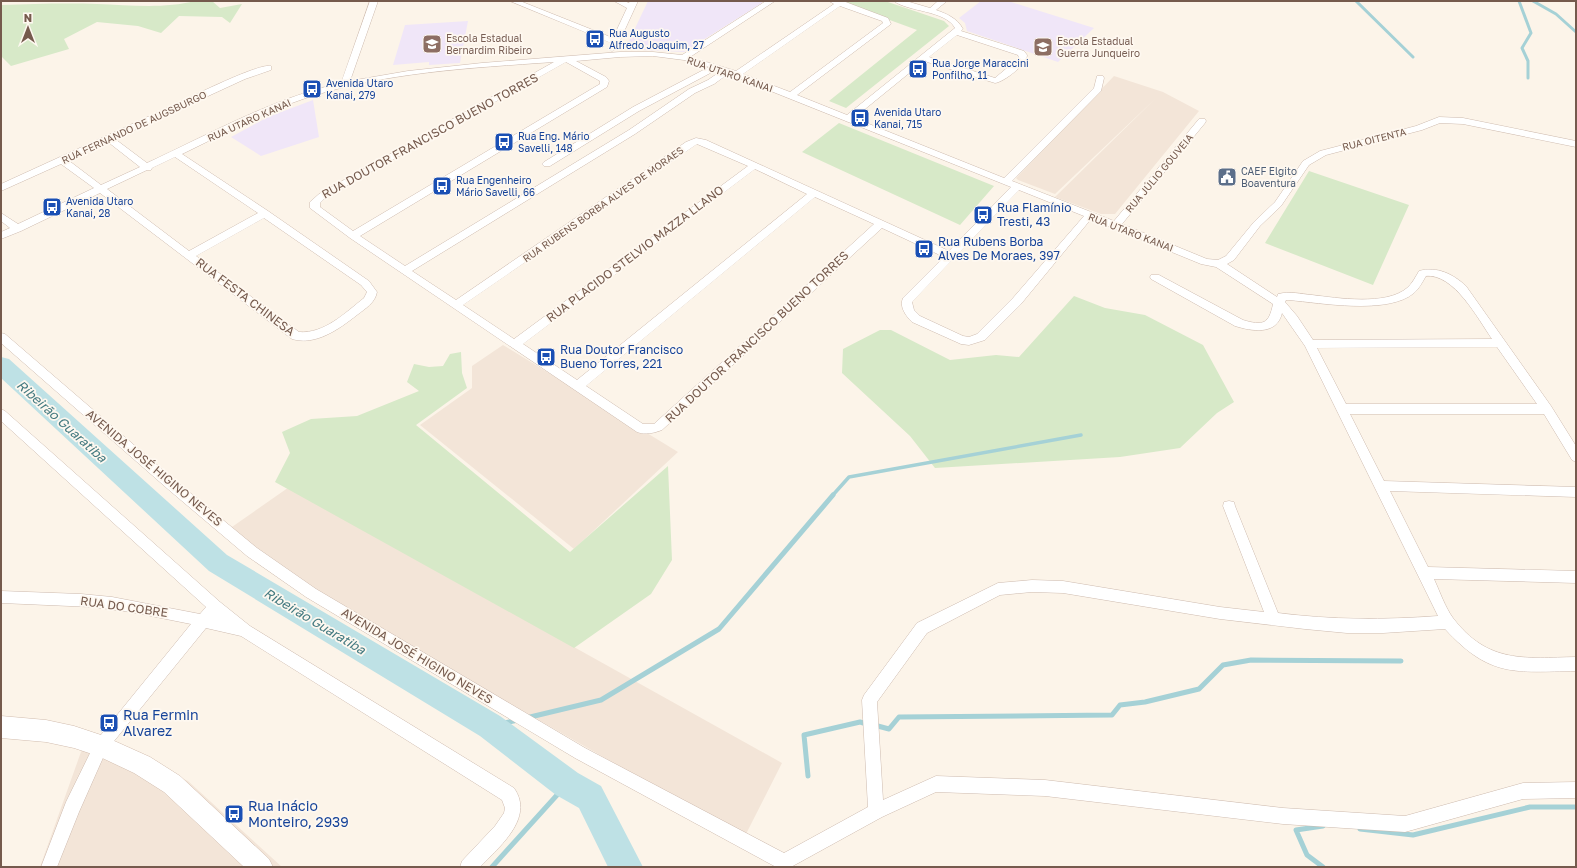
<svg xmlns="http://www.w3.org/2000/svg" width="1577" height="868" font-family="'Golos Text',sans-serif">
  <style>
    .residential { fill: #f3e5d8 }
    .education { fill: #f0e6f8 }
    .green { fill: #d7e9c8 }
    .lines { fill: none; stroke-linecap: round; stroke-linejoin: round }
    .stream-far2 { stroke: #a5d1d6; stroke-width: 3 }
    .stream-far1 { stroke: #a5d1d6; stroke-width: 3.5 }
    .stream { stroke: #a5d1d6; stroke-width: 5 }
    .river { fill: #bee1e5; fill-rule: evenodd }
    .street-casing { stroke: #cebbaf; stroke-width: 1 }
    .secondary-casing { stroke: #d2bdaf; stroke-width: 1 }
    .street { fill: #fff; fill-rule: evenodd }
    .secondary { fill: #fff; fill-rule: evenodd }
    .labels { text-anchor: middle; stroke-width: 3.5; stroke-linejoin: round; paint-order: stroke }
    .far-transit-label { font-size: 10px; fill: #164399; stroke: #fef8f0; text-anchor: start }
    .far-education-label { font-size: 10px; fill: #785e54; stroke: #fef8f0; text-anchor: start }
    .far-street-label { font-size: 10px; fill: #755a4d; stroke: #fef8f0 }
    .far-service-label { font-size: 10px; fill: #4e5e75; stroke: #fef8f0; text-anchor: start }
    .street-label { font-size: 12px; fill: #755a4d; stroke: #fef8f0 }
    .transit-label { font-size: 12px; fill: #164399; stroke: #fef8f0; text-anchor: start }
    .water-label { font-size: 13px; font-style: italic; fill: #447a80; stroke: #fef8f0 }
    .near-transit-label { font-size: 14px; fill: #164399; stroke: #fef8f0; text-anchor: start }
  </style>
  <rect width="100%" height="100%" fill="#fcf4e9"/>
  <path class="residential" d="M1114,76l49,16 36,19 -84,103h-14l-46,-17 101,-99 -101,96 -37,-14 -2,-2z
    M503,345l175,107 -104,97 -154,-124 52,-37v-22z
    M292,485l178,104 312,174 -36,71 -92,-48 -358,-205 -67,-52z
    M87,735l101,46 94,86h-242z"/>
  <path class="education" d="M648,1h114v2l-78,49 -63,-3 -1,-4 9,-4z
    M981,1h27l86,27 -36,34 -91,-31 -2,-8 -6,-5z
    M468,21l-8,42 -31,2v-3l-36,3 12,-40z
    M313,100l6,37 -58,19 -30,-19 37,-20z"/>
  <path class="green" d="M195,1h17l8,7 22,-4 -12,19 -8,-6 -43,-1 -18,17 -23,-7 -41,-4 -33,17 5,10 -58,17 -10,-10v-51c32,-1 64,-2 96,-1 32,1 67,5 98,-3z
    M838,1h47l59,20 5,5 -103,82 -17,-7 88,-71z
    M839,123l155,63 -34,39 -158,-73z
    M1309,171l100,34 -36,80 -108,-42z
    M1074,296l31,12 40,7 58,30 31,57 -17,11 -37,35 -60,9 -185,11 -25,-32 -68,-63 1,-24 37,-19h11l59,30 46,-5 23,2z
    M461,352l1,21 5,15 -51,37 154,127 98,-86 4,94 -21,34 -77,54 -299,-166 15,-29 -8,-21 29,-13 46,-3 62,-25 -12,-9 7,-18 15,3 14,-1 7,-12z"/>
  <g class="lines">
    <path class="stream-far2" d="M1356,1l57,56
      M1519,1l12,32 -9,15 6,13v17
      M1533,1l23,13 20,18"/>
    <path class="stream-far1" d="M832,496l17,-19 232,-42"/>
    <path class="stream" d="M526,718l75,-18 118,-71 114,-134
      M874,725l15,4 10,-12 213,-2 8,-10 25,-3 54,-13 24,-24 28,-5 150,1
      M490,726l28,-6
      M808,776l-4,-41 56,-13 7,2
      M1323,826l-27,4 11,25 16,12
      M1360,829l53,6 117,-28h46
      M492,867l75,-83"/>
    <path class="river" d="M1,357l8,2 218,196 273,161 78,57 23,13 42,81h-35l-29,-59 -23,-13 -76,-59 -271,-165 -208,-193z"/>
    <defs>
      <path id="street" d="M370,1h8l-28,80 58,-10 74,-8 138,-11h33l29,3 84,-54h9l-85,56 46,14 98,-67 -5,-3h14l45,17 3,6 -94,71 50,20 108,-87c-10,-18 -47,-16 -61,-27h12l24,7 8,-7h9l-11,9c11,4 21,8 27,19l-2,2 63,20 3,4c0,9 -23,27 -32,28l-71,-22 -70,57 150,60 90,-90 3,-12h6l1,2 -3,13 -89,90 102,40 85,-102h6l1,2 -1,2 -83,101 85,35 11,1 8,-4 28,-34 21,-20 28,-41 17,-10 96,-25 23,-9 24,1 113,23v6l-113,-23 -23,-1 -18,7 -96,25 -17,10 -28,41 -21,20 -26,34 -7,4 50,33 1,-3c12,-3 23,0 34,1 25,3 74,11 95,-7 5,-4 9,-12 12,-17 18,-5 34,3 47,15l85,120 25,40v16l-4,-2 -28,-46h-194l34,67 192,6v10l-186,-6 38,76 148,4v12l-142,-4c6,13 11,28 19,39 35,46 72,40 123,39v14c-61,1 -86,7 -131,-42l-62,4h-36l-42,-4 -85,-10 -157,-26 -31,-1 -32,3 -73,38 -50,69 6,98 53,-24 109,4 238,28 122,8 118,-33 53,-1v16l-53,1 -118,33 -122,-8 -238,-28 -109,-4 -54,25 -91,50h-15l-201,-109 -269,-161 -59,-41 -78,-66 -168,-147v-10l4,1 172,148 80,66 59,41 269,159 199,105 84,-46 -6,-107 2,-5 53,-72 81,-40 34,-3 31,1 157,26 44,5 -41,-106 1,-4 5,-1 5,1 1,4 43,107c56,7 104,7 160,3l-133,-270 -23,-33c-5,23 -31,18 -47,13l-84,-47 -1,-2 1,-2h8l84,45c20,6 26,4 30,-16l-57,-37 -15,-3 -110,-45 -70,85 -36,36 -16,5 -8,-1 -49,-22c-6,-6 -13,-15 -9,-24l41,-41 -62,-29 -220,202c-8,3 -16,5 -25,2l-287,-194 -40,-30v-6l9,-8 235,-132c-84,6 -170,10 -251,37 -42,14 -81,36 -121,55l86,57 101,70 8,11c-2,11 -11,16 -20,23 -18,14 -41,31 -65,24l-192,-146 -79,38 -20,8v-7l9,-4 -9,-7v-8l17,11 76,-36 -33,-24 -60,27v-7c59,-27 118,-54 177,-81 15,-7 81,-40 93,-37v4l-26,9 -130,60 32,24c63,-29 126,-65 194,-80zM840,6l42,15 1,2 -93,69 -47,-18zM957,35l61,20 1,3 -24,20 -66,-21zM653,56l31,4 25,7 -76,40 -89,55 -2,2 2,2h6l89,-55 77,-41 5,1 -13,9 -19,9 -60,41 -224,136 -45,-30 247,-149 2,-6 -3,-4 -30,-16 44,-4zM566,62l34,19v3l-247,147 -33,-24v-4l5,-5zM728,74l283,113 -62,64 -243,-111 -10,-2 -10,4 -230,158 -44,-29 223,-137 60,-41 19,-9zM108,142l32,25 -39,18 -33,-25zM697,144l51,22 -234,173 -51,-34zM175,157l83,56 -69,38 -82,-62 40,-19h4l1,-2zM755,169l52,25 -230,186 -54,-36zM1019,190l65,26 -71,82 -36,36 -8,3 -6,-1 -43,-20 -6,-6 -2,-8zM815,197l59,27 -220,200h-11l-57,-38zM264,218l97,67 6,7 -3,6c-19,15 -40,36 -65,34l-103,-76zM1426,276c28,-3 52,43 66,63l-179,1 -16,-24 -12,-14 1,-2h3c32,3 99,15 125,-7 5,-4 9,-12 12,-17zM1497,347l40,57h-191l-29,-56z
        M510,1h10l93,37 14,-30 -13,-7h10l5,2 1,-2h8l-22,48 -4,2 -4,-2 3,-6z
        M1,409l4,2 215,191 30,24 264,162c21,30 -15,59 -34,79h-20l2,-6 33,-35 9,-13 1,-5 -3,-8 -261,-164 -35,-8 -100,123 -27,61 -22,55h-16l25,-65 30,-61 95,-117 -60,-12 -38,-5 -92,-4v-12l80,3 31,3 88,17 6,-7 -205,-186z"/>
      <path id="secondary" d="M1,716l45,4 28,6 27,9 49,22 30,19 89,83 4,8h-29l-80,-75 -30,-19 -36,-17 -24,-8 -28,-6 -45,-4z"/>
    </defs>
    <use href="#street" class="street-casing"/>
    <use href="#secondary" class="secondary-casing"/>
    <use href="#street" class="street"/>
    <use href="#secondary" class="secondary"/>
  </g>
  <defs>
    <symbol id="bus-square" viewBox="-11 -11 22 22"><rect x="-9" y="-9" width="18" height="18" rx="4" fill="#1a4fb4" stroke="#fef8f0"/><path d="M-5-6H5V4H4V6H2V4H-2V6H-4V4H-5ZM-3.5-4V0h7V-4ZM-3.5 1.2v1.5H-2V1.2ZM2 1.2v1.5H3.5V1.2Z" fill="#fff"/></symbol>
    <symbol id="school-square" viewBox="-11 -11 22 22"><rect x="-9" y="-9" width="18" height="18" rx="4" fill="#8d6e63" stroke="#fef8f0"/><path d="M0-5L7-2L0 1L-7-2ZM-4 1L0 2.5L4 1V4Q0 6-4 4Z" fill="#fff"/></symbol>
    <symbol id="civic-square" viewBox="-11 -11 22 22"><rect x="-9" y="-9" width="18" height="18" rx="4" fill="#5c6f8a" stroke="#fef8f0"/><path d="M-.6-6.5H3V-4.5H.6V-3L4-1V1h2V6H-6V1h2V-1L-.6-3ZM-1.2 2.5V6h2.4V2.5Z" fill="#fff"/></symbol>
  </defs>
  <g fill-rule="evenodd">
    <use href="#bus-square" x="584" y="28" width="22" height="22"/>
    <use href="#school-square" x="421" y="33" width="22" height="22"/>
    <use href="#school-square" x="1032" y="36" width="22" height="22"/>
    <use href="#bus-square" x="907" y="58" width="22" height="22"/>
    <use href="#bus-square" x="301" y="78" width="22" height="22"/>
    <use href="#bus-square" x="849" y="107" width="22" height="22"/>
    <use href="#bus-square" x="493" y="131" width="22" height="22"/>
    <use href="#civic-square" x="1216" y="166" width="22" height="22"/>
    <use href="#bus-square" x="431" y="175" width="22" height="22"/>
    <use href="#bus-square" x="41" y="196" width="22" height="22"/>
    <use href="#bus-square" x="972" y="204" width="22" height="22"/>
    <use href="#bus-square" x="913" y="238" width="22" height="22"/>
    <use href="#bus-square" x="535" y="346" width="22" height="22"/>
    <use href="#bus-square" x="98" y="712" width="22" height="22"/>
    <use href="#bus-square" x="223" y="803" width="22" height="22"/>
  </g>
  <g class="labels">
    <g class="far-transit-label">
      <text x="609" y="37">Rua Augusto<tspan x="609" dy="12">Alfredo Joaquim, 27</tspan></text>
      <text x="932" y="67">Rua Jorge Maraccini<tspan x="932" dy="12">Ponfilho, 11</tspan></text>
      <text x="326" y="87">Avenida Utaro<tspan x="326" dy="12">Kanai, 279</tspan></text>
      <text x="874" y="116">Avenida Utaro<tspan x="874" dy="12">Kanai, 715</tspan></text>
      <text x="518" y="140">Rua Eng. Mário<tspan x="518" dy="12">Savelli, 148</tspan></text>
      <text x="456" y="184">Rua Engenheiro<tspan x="456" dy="12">Mário Savelli, 66</tspan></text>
      <text x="66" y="205">Avenida Utaro<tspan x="66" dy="12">Kanai, 28</tspan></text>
    </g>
    <g class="far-education-label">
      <text x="446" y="42">Escola Estadual<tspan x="446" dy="12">Bernardim Ribeiro</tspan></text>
      <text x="1057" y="45">Escola Estadual<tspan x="1057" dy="12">Guerra Junqueiro</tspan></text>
    </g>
    <g class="far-street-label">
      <text transform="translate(730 74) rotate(19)" y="4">RUA UTARO KANAI</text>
      <text transform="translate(249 120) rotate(-24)" y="4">RUA UTARO KANAI</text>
      <text transform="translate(134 127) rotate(-25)" y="4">RUA FERNANDO DE AUGSBURGO</text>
      <text transform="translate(1374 139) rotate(-14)" y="4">RUA OITENTA</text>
      <text transform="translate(1159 173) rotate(-50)" y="4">RUA JÚLIO GOUVEIA</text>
      <text transform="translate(603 204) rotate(-35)" y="4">RUA RUBENS BORBA ALVES DE MORAES</text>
      <text transform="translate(1131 232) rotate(21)" y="4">RUA UTARO KANAI</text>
    </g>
    <g class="far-service-label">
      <text x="1241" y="175">CAEF Elgito<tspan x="1241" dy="12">Boaventura</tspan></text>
    </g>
    <g class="street-label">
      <text transform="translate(430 136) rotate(-29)" y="4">RUA DOUTOR FRANCISCO BUENO TORRES</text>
      <text transform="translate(635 254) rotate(-37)" y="4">RUA PLACIDO STELVIO MAZZA LLANO</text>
      <text transform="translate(245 297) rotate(37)" y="4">RUA FESTA CHINESA</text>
      <text transform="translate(757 337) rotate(-43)" y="4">RUA DOUTOR FRANCISCO BUENO TORRES</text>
      <text transform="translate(154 468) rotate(40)" y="4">AVENIDA JOSÉ HIGINO NEVES</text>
      <text transform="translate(124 607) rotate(8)" y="4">RUA DO COBRE</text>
      <text transform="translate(417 656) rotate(31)" y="4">AVENIDA JOSÉ HIGINO NEVES</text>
    </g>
    <g class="transit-label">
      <text x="997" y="212">Rua Flamínio<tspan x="997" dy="14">Tresti, 43</tspan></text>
      <text x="938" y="246">Rua Rubens Borba<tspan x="938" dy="14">Alves De Moraes, 397</tspan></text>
      <text x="560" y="354">Rua Doutor Francisco<tspan x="560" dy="14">Bueno Torres, 221</tspan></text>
    </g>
    <g class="water-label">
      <text transform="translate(62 421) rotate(42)" y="5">Ribeirão Guaratiba</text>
      <text transform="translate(315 621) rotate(31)" y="5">Ribeirão Guaratiba</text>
    </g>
    <g class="near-transit-label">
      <text x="123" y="720">Rua Fermin<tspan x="123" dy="16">Alvarez</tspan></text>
      <text x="248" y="811">Rua Inácio<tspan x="248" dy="16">Monteiro, 2939</tspan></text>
    </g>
  </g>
  <rect width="1577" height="868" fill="none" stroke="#755a4d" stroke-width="4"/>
  <g transform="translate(28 28)" stroke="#fef8f0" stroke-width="3" paint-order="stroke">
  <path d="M0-3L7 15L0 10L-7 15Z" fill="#755a4d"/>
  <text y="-6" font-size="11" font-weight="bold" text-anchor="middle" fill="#755a4d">N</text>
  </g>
</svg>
